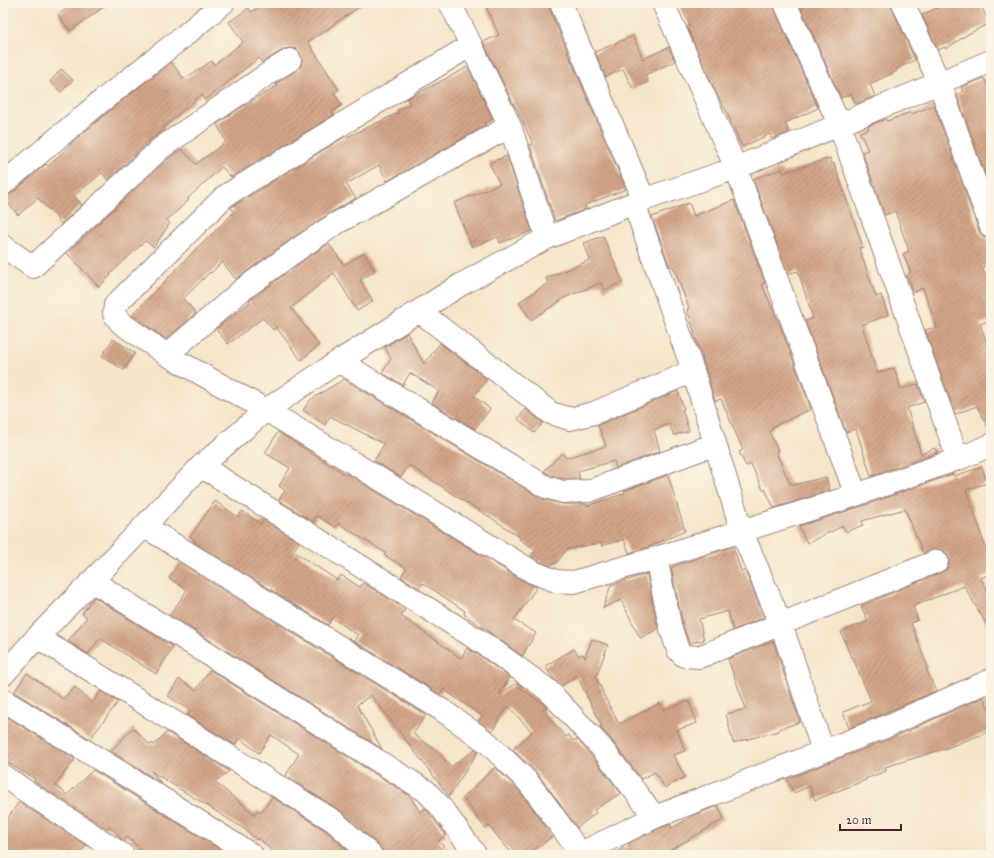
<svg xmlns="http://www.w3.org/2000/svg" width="994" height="858" font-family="'IM FELL Great Primer',serif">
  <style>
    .building { fill: url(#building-hatch) }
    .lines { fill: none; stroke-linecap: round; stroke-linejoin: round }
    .minor-casing { stroke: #9f827a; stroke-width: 24 }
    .minor { stroke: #fff; stroke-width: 22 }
  </style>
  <defs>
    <pattern id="building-hatch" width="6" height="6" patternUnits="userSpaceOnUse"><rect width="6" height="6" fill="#d3a588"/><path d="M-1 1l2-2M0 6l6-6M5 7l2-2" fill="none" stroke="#ad866f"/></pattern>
  </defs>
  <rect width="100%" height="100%" fill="#fcf5e5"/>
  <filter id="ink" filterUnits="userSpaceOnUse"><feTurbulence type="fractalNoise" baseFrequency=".025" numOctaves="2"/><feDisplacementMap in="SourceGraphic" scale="8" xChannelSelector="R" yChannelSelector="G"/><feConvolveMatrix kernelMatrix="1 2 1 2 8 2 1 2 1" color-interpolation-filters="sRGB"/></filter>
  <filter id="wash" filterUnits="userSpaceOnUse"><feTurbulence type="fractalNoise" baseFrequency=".012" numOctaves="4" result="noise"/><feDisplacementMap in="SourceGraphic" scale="16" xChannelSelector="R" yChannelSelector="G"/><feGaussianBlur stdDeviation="0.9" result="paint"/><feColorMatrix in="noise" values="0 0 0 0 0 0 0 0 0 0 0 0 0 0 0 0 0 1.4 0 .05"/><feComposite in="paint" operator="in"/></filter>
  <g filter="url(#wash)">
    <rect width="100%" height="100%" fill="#f4e5c9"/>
    <g id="blocks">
      <path class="building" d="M75,3h34l-39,28 -12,-16z
        M265,3h25l6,9 13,-9h56l-57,39 31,48 -5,3 8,12 -10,7 2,3 -103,62 -9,-10 -34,31 1,2 -22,20 3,3 -16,24 -9,-6 -35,33 1,1 -12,12 -32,-34 102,-95 13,-9 14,15 30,-22 -9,-18 20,-14 40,-24 -2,-2 22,-14 4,-4 1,-7 -2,-6 -4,-4 -6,-1 -6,1 -22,14 -3,-5 -54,42 -3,-6 -39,34 2,2 -13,9 -44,41 -6,-7 -28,23 8,9 -21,19 -6,-8 -17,-18 -20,17 -14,-17 7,-4 35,-30 2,2 23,-21 -1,-1 37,-31 64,-51 13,17 28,-18 2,4 29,-23 -14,-20 20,-14 2,4z
        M484,3h65v5l77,181 -41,16 1,4 -31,12 -25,-76 3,-1 -17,-37h-1l-32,-65 16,-7z
        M680,3h93l1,5 44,100 -33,15 4,9 -17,7 -2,-5 -28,13 -17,-39h-1l-11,-22 -26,-59 3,-1z
        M799,3h92l1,5 23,52 -19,9 1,2 -27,13 5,12 -19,8 -5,-10 -10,4z
        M947,3h7l3,6 12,-6h10l11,20 -22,11 -22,15 -1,-2 -7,3 -16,-35z
        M633,36l10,23 26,-12 6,14 -30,14 3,7 -15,7 -10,-20 -17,8 -11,-25z
        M468,67l25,52 -9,5 1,2 -98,55 -8,-16 -33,19 10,14 -26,15 -36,24 -58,42 -14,-17 -11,11 -1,-1 -27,27 13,14 -30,26 -34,-24 71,-73v1l31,-31 -3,-4 2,-2 113,-70 1,1 51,-24 -1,-2 13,-7 -3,-5z
        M61,69l12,11 -12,12 -11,-10z
        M984,78l7,15v97l-34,-95 6,-3 -2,-5z
        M934,105l45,126 4,6 5,2h3v25l-9,3 9,24v2l-8,3 8,22v2l-11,4 11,30v79l-14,-27 -22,8 -30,-84 12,-3 -14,-39 -9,4 -7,-17 4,-2 -8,-19 6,-3 -14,-40 -10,4 -23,-63 6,-2 -8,-18 9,-3 -1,-3 18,-7 1,2 24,-9 1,2z
        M507,156l25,75 -32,12 -2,-6 -26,10 -18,-44 46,-19 -11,-21z
        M830,158l2,6 2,-1 29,84 -4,1 17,49 5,-2 7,20 -26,10 15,48 17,-5 7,21 17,-5 6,18 -17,6 14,46 14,-6 2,5 -66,23 -15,-47 -10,3 -41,-111 8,-3 -15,-47 -10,3 -35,-95 29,-10 1,4z
        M734,200l31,83 -3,1 19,44 30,81 -39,18 1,2 -4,2 9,20 -2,1 14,32 2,-1 1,2 33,-8 4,13 -56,18 -9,-19 -2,1 -12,-26 -5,2 -7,-14 4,-2 -22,-51 -6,2 -5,-17h1l-9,-25 1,-1 -9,-24h1l-8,-25 2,-1 -16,-42 -3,1 -18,-50 37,-14 5,13z
        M603,236l20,46 -19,8 -3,-7 -35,14 -35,23 -12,-18 29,-19 -2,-5 44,-18 -6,-17z
        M329,244l15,21 20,-12 11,18 -15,9 13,21 -16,10 -23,-38 -43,35 28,37 -18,15 -25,-33 -3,3 -10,-12 -35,26 -12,-15 34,-27 -1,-2h1l58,-43z
        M407,333l17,31 16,-21 47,36 -13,17 16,13 -15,20 -43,-26 7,-12 -29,-18 -7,12 -21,-12 9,-14 -6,-12z
        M113,339l22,14 -11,17 -22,-14z
        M344,379l198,120 21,5h23l1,2 38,-13 -1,-2 44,-16 17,56 -34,15 -22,7 -5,-14 -22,7 -1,-3 -34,6 -11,15 -3,-1 -2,3 -12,-5 -8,-5 5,-6 -17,-11 1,-2 -30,-20 -25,-15 -56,-37 -8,12 -27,-16 10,-17 -54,-28 -5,9 -22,-15 7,-10z
        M678,391l6,18h-2l7,22 -15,4 -5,-11 -15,6 6,21 -44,17 -2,-7 -36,10 2,8h-15l-14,-4 -7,-4 18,-18 4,5 40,-12 -8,-21z
        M526,409l17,14 -9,10 -16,-14z
        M278,432l68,43 1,-1 180,109 10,4 -23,33 22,13 -14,23 -58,-42 1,-3 -42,-28 -4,5 -18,-11 5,-9 -22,-13 2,-2 -48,-30 -3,4 -18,-11 -4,6 -34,-22 6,-10 -6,-4 11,-18 -25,-15z
        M982,467l5,16 -21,7 15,42h-1l11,29v13l-10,4 10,19v35l-27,-46 -51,20 5,14 -7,3 17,45 -2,1 10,22 -56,24 -31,13 -6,-16 28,-11 -19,-45 -1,1 -10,-25 27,-11 -7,-15 81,-34 5,-3 2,-6v-6l-4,-6 -7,-2h-6l-9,4 -18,-44 -43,12 1,4 -17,7 -3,-6 -36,17 -8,-17 61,-19 93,-33 1,2z
        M215,501l23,16 4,-6 19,13 3,-4 35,22 -6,9 44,29 4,-5 19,12 3,-4 42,26 -4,7 18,12v1l42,29 6,-10 12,7 30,22 -10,18 18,-12 5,3 -2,2 24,16 2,3 -3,4 23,26 3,-2 4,6 4,-2 13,15 31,39 -27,17 2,3 -19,15 -22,-31 -18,-24 -24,-23 19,-18 -24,-26 -16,25 -14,-10 4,-5 -39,-27 -3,5 -86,-53 4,-6 -26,-17 -4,7 -134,-83 1,-2 -5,-3z
        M733,547l8,24 4,-1 19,47 -31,13 -5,-19 -29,8 5,21 -15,3 -6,-17 -12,-59z
        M179,563l247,152 -13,19 23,16 15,17 24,-18 3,3 -29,44 -78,-101 -14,10 25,44 -212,-134 17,-25 -18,-12z
        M647,574l11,55 -18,9 -19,-38 -18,8 8,-23z
        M94,597l79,50 -17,27 -56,-36 -12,16 -20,-13 19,-24 -5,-3z
        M592,639l16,6 -12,32 7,15h-1l17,32 41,-21 3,7 26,-9 8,22 -20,7 8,21 -12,4 12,22 -20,11 -10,-16 -14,7 -31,-41 -10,-11 2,-1 -25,-50 -16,10 -8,-8 -8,-12 29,-17 5,7 4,-2 2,4z
        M773,641l27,81 -21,7v2l-46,12 -7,-29 20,-5 -18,-50z
        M210,670l200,126 10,16 5,-4 21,27 -8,6 15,14h-70v-4l-4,-5 -37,-34 -56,-36 1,-1h-1l13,-21 -28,-19 -12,18 -20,-15 -4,7 -48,-30 4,-4 -23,-15 11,-17 17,11z
        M27,673l36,26 12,-12 17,16 9,-12 17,11 -28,37 -76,-47z
        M983,697l8,16v18l-47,18 -59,18 1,4 -21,8 1,1 -51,20 -5,-14 -16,7 -7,-14 103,-40z
        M3,715l72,44 -20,26 12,10 26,-25 131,82 3,3h-81l-18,-18 -5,3 -3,-2 -11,-12 -2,3 -73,-48 1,-2 -32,-19z
        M133,728l17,17 2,-2 2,2 13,-13 62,39 -14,11 39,32 4,-4 3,3 11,-16 54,34 27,24h-77l-17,-17 -2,2 -14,-12 -92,-57 11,13 -51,-33z
        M495,767l23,22 35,47 -26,19h-14l-24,-29 -4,2 -22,-30z
        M19,802l67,43 -7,10h-76v-30z
        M718,806l6,13 -62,36h-51l19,-10 -1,-2 31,-15 10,-4 2,4 24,-14z"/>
    </g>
  </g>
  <g filter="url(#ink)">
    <use href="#blocks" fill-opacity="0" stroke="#9f827a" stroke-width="1"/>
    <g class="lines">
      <defs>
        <path id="minor" d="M450,3l21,42
          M561,3l83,197
          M663,3l73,165 120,327
          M785,3l54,121 119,335
          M903,3l36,79 52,145
          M3,184l96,-81 85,-67 39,-33
          M634,203l59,168 49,161 39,92 42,127
          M547,238l-37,-112 -39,-81 -246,151 -110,109 -1,9 7,9 46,32 99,55 267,162 23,9 18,1 82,-24 200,-63 102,-36 33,-14
          M3,246l30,21 128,-119 111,-77 18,-11
          M419,311l132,102 19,6 24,-6 99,-42
          M167,355l75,-65 59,-43 36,-24 173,-97
          M339,361l207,126 17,5 26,-1 126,-47
          M201,466l285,179 62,45 52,56 55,71 -78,38
          M144,526l298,184 46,33 39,38 18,23 35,49
          M656,558l15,71 7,21 6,6 15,1 238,-96
          M92,581l334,210 14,15 36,49
          M37,637l297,184 37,34
          M3,675l34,-38 55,-56 109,-115 65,-56 73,-49 123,-77 85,-46 87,-35 102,-35 255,-107
          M3,700l122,75 127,80
          M3,776l120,79
          M655,817l230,-90 106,-47"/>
      </defs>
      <use href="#minor" class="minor-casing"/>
      <use href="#minor" class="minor"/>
    </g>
  </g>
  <rect width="994" height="858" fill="none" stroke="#fcf5e5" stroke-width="16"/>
  <path d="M840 824v6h61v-6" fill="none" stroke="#4a1f2b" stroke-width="2"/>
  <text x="846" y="824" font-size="12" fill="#4a1f2b" stroke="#fcf5e5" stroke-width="3" paint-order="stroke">20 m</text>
</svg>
